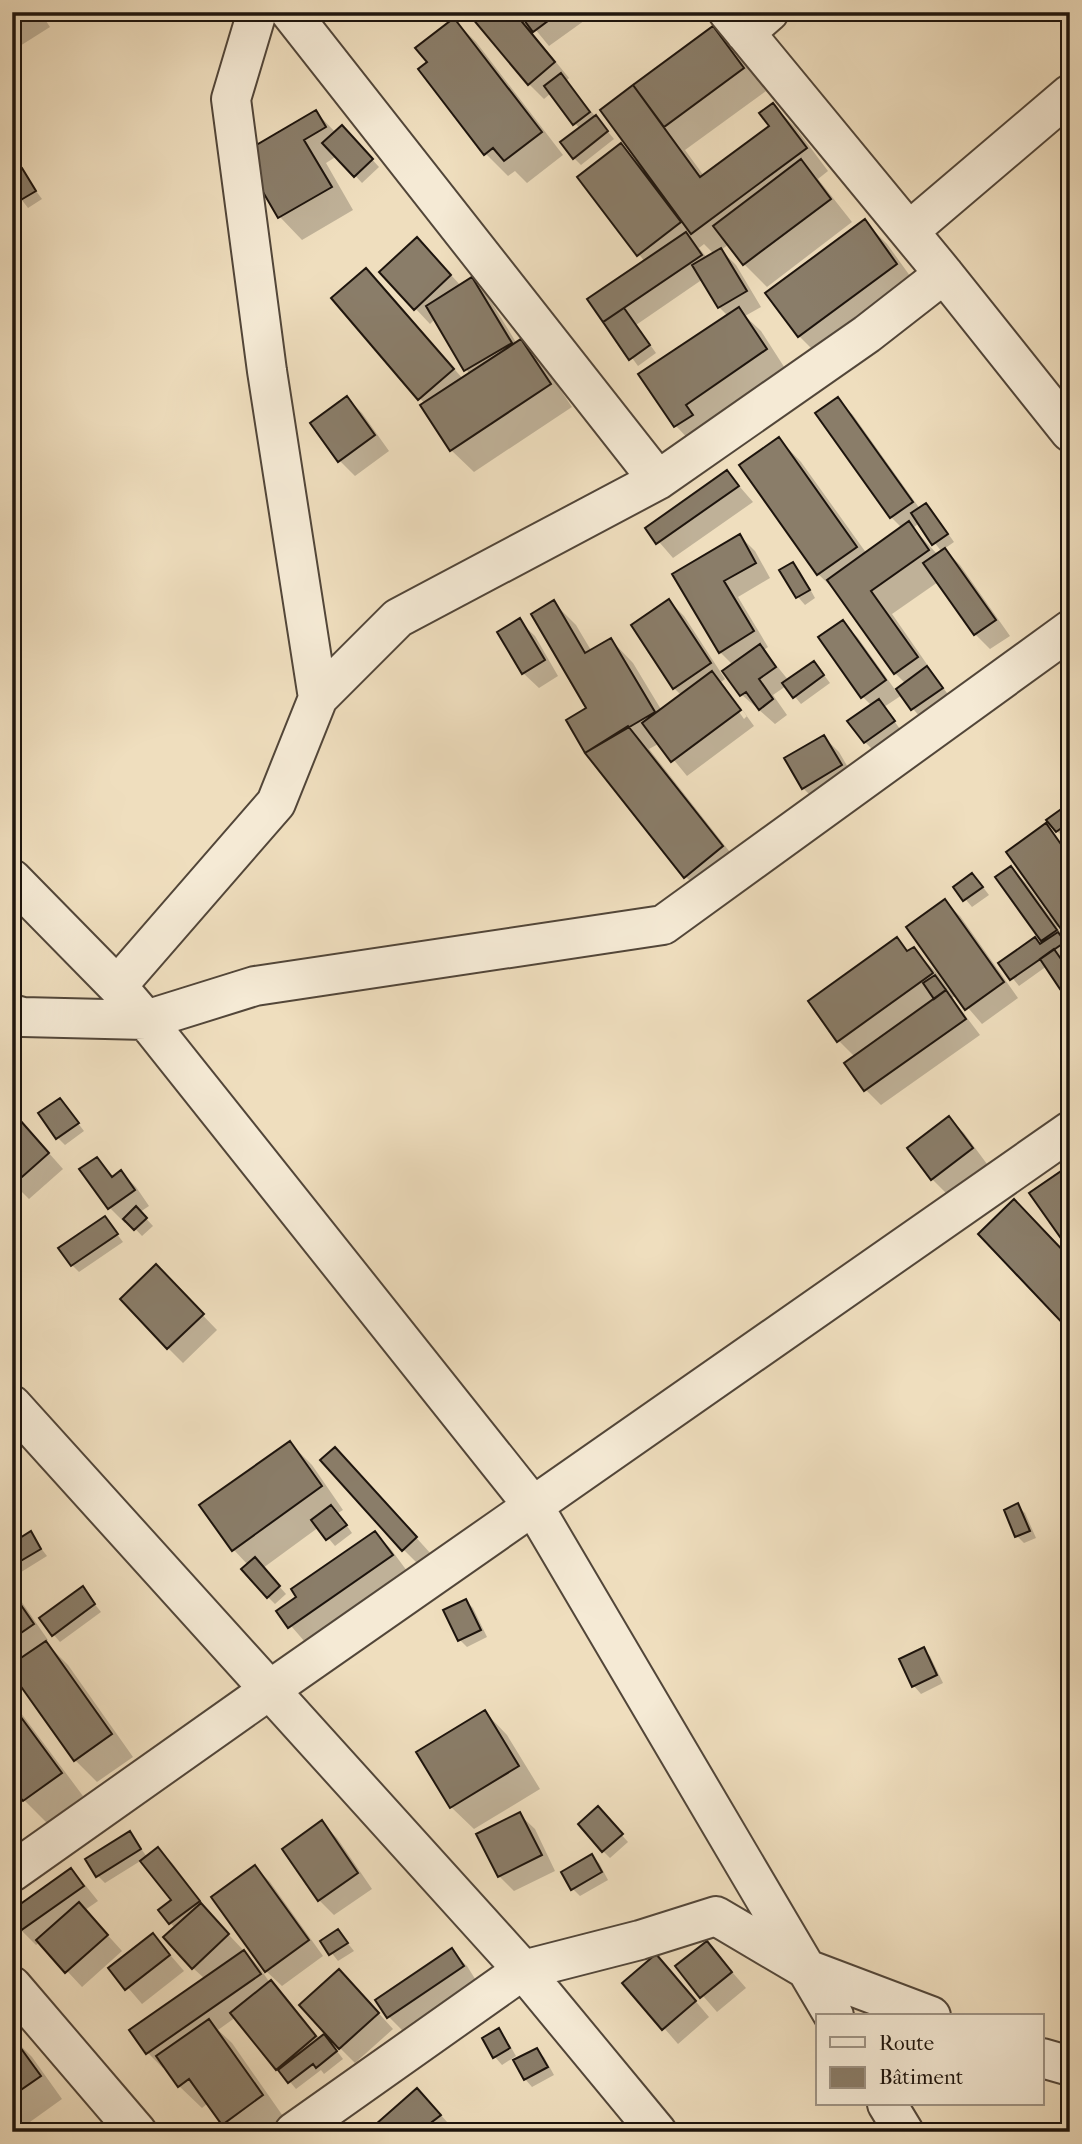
<svg xmlns="http://www.w3.org/2000/svg" width="1082" height="2144" font-family="'IM FELL French Canon',serif">
  <style>
    .shadow { fill: #0003; fill-rule: evenodd }
    .building { fill: #8a7d69; stroke: #1d140d; stroke-width: 2 }
    .lines { fill: none; stroke-linecap: round; stroke-linejoin: round }
    .minor-casing { stroke: #524639; stroke-width: 42 }
    .minor { stroke: #f5ead5; stroke-width: 38 }
  </style>
  <rect width="100%" height="100%" fill="#efdebe"/>
  <filter id="stains"><feTurbulence type="fractalNoise" baseFrequency=".00286" numOctaves="4"/><feColorMatrix values="0 0 0 0 .2 0 0 0 0 .09 0 0 0 0 .02 0 0 0 .5 -.17"/></filter>
  <radialGradient id="worn" r=".72"><stop offset=".6" stop-color="#630" stop-opacity="0"/><stop offset="1" stop-color="#630" stop-opacity=".3"/></radialGradient>
  <path class="shadow" d="M12,12h28l10,15 -38,24z
    M469,12h46l54,66 -3,3 48,58 -33,26 -7,-7 6,-29 -29,-36 -7,6 -15,-15z
    M521,12h63l4,6 -39,28z
    M454,20l22,22 87,113 -36,28 -12,-12 -7,5 -22,-22 -57,-91z
    M713,28l23,23 30,40 -81,59 19,26 67,-50 2,-21 22,22 33,44 -10,8 34,43 -85,65 -23,-23 -15,-20 -8,6 15,15 25,42 -16,9 16,15 27,42 -90,76 -22,-23 -35,-51 87,-59 -9,-9 -16,-28 -67,46 20,28 -18,13 -48,-66 55,-38 -66,-85 41,-32 18,18 2,-1 -38,-51zM704,244l10,10 -7,4 -8,-10z
    M316,112l20,21 13,1 30,33 -17,16 -25,-27 -11,7 27,47 -51,30 -22,-23 -37,-63z
    M21,171l21,28 -14,9 -16,-21z
    M865,222l22,22 31,43 -97,71 -22,-22z
    M432,254l29,32 11,-6 15,15 30,49 4,-3 22,23 29,43 -98,65 -23,-22 -26,-46 -92,-105 33,-29 22,23 75,86 7,-4 -35,-56 -5,5 -15,-16z
    M347,398l15,15 27,38 -34,25 -15,-15 -28,-38z
    M838,400l15,15 67,94 6,-4 7,7 21,30 -10,7 16,16 50,71 -20,13 -15,-15 -37,-52 -46,32 57,82 -30,20 -17,-21 -18,12 16,22 -28,20 -7,-7 7,-36 -9,-9 -20,-75 15,16 38,53 10,-7 -11,-11 -55,-78 -22,-21 -39,-135 22,23 66,92 35,-26 -11,-11 -74,-103zM919,523l23,29 -4,3 -25,-27z
    M727,472l26,30 -80,56 -26,-30z
    M740,536l15,15 15,27 -32,19 30,50 -4,3 25,31 32,-10 9,12 -29,21 -15,-18 -13,9 14,20 -12,9 -33,-29 -9,-30 -13,-13 -45,-77z
    M792,564l8,7 15,27 -10,7 -7,-8 -16,-26z
    M669,601l15,15 41,63 -4,3 5,6h-4l22,31 3,-3 -20,-27 27,37 -67,50 -27,-33 -11,6 95,121 -36,29 -23,-23 -96,-167 -36,-107 23,23 16,27 19,-12 22,23 29,48 20,-15 -8,-8z
    M519,621l16,15 23,40 -19,12 -16,-15z
    M824,737l15,15 17,29 -38,22 -15,-15z
    M1070,814v20l-6,4 -7,-7z
    M1046,826l24,27v84l-11,-11 -2,1 13,17v6l-11,7 11,15 -1,23 -22,-29 -28,20 -18,-22 44,-21 -48,-65 14,-10 15,15 23,32 3,-2z
    M979,882l10,13 -17,12 -16,-19z
    M944,901l16,15 58,82 -36,26 -25,-29 -5,3 28,37 -99,70 -15,-15 -11,-33 -16,-16 -29,-40 87,-61 12,12 4,-3 23,23 14,19 2,-2z
    M60,1100l24,31 -19,14 -7,-7z
    M16,1116l47,53 -34,30 -15,-15z
    M949,1118l15,15 23,31 -40,30 -15,-15z
    M97,1159l17,18 7,-5 15,15 13,19 -9,6 13,14 -11,10 -14,-15 -3,2 -15,-15 -28,-38z
    M105,1218l18,24 -44,30 -7,-7z
    M156,1267l61,63 -34,33 -15,-15z
    M290,1443l22,22 31,45 -5,3 14,20 -17,13 -16,-19 -56,41 23,26 -11,10 -7,-7 -20,-32 -14,-15 -32,-44z
    M350,1464l81,90 -12,11 -16,-16z
    M1018,1506l7,7 11,25 -12,5 -7,-7z
    M375,1533l15,15 17,23 -102,71 -26,-30z
    M30,1534l17,22 -29,18 -6,-5v-24z
    M12,1588l36,52 -3,2 23,23 65,92 -36,25 -22,-22 -63,-89z
    M82,1588l19,24 -41,30 -7,-8z
    M466,1601l7,7 14,29 -20,10 -7,-7z
    M923,1649l7,7 13,27 -22,11 -7,-8 -13,-26z
    M12,1701l71,95 -36,27 -23,-23 -12,-16z
    M485,1712l22,23 33,54 -66,40 -23,-22z
    M519,1814l16,15 20,42 -41,20 -15,-15z
    M605,1816l23,26 -18,16 -7,-7z
    M322,1823l15,15 35,51 -38,26 -15,-15z
    M130,1833l17,24 11,-8 15,15 40,54 46,49 11,16 16,14 34,42 11,4 12,16 -19,15 -3,-4 -25,19 -60,-72 -18,13 14,13 53,76 -19,13h-35l-23,-29 -6,5 -23,-22 -13,-20 -3,2 -15,-15 -17,-22 74,-52 -12,-11 -18,-40 -15,-17 13,-10 -31,-41 -37,23 -7,-7z
    M592,1856l7,7 9,17 -28,16 -7,-7z
    M255,1867l15,15 53,74 -41,30 -16,-15z
    M71,1870l15,16 12,15 -13,9 37,41 -40,36 -42,-45 -4,3 -15,-15z
    M338,1931l16,20 -16,10 -15,-19z
    M153,1935l31,36 -42,33 -31,-36z
    M707,1943l39,45 -29,24 -40,-46z
    M452,1951l15,15 10,16 -73,50 -15,-15z
    M671,1972l38,45 -31,27 -53,-61z
    M354,1986l39,43 -38,34 -15,-15z
    M498,2030l7,7 11,19 -14,9 -7,-8 -11,-19z
    M12,2037l20,20 30,42 -46,33h-4z
    M536,2050l8,7 10,18 -22,12 -7,-8 -10,-18z
    M432,2105l23,26 -70,1z"/>
  <path class="building" d="M12,12h21l-21,14z
    M467,12h47l41,50 -27,23z
    M518,12h42l-27,20z
    M454,18l88,114 -38,29 -11,-13 -9,7 -66,-86 9,-7 -12,-14z
    M713,26l31,42 -80,59 -31,-42z
    M561,73l29,39 -17,13 -29,-39z
    M633,85l67,92 69,-51 -10,-13 14,-10 34,45 -116,86 -91,-124z
    M316,110l10,17 -22,13 28,47 -54,31 -37,-64z
    M596,115l12,16 -35,28 -13,-17z
    M342,125l31,34 -19,18 -32,-34z
    M621,143l60,79 -44,34 -60,-79z
    M801,159l30,40 -88,66 -30,-39z
    M22,168l14,23 -17,10 -7,-11v-16z
    M865,219l32,45 -99,73 -33,-44z
    M686,232l16,23 -99,67 -16,-23z
    M417,237l34,38 -37,35 -35,-38z
    M721,248l26,43 -29,17 -26,-43z
    M366,268l88,101 -36,31 -87,-102z
    M472,277l40,66 -48,28 -38,-65z
    M739,307l28,42 -81,56 7,10 -19,12 -36,-53z
    M624,308l26,37 -21,15 -26,-38z
    M521,339l30,45 -101,67 -30,-46z
    M347,396l28,39 -37,27 -28,-39z
    M838,397l75,105 -23,16 -75,-105z
    M779,437l78,110 -40,28 -78,-110z
    M727,470l12,16 -83,58 -11,-16z
    M926,503l22,31 -16,11 -21,-32z
    M909,521l20,29 -58,41 47,66 -24,17 -67,-94z
    M740,534l16,29 -32,18 30,50 -35,22 -47,-79z
    M945,548l51,72 -22,15 -51,-72z
    M793,562l17,28 -14,8 -17,-28z
    M669,599l42,64 -38,26 -42,-64z
    M554,600l31,53 26,-15 44,74 -70,41 -19,-33 20,-12 -55,-94z
    M520,618l25,42 -23,14 -25,-42z
    M843,620l43,60 -25,18 -43,-61z
    M760,644l16,23 -17,12 14,20 -14,11 -13,-18 -6,4 -18,-25z
    M814,661l10,14 -31,23 -11,-15z
    M927,666l16,22 -32,22 -15,-21z
    M712,671l29,39 -70,52 -29,-39z
    M879,699l16,22 -31,22 -17,-22z
    M628,726l95,120 -39,32 -99,-125z
    M824,735l18,30 -40,24 -18,-31z
    M1064,807l6,7v8l-14,10 -10,-12z
    M1046,823l24,34v71l-7,4 -57,-80z
    M1011,866l46,64 -16,11 -46,-64z
    M972,873l11,14 -20,14 -10,-14z
    M945,899l59,83 -39,28 -59,-83z
    M1058,932l7,10 -55,38 -12,-17 37,-26 5,7z
    M897,937l10,14 7,-4 19,26 -96,69 -29,-41z
    M1054,949l16,23v10l-10,7 -20,-30z
    M935,975l11,15 -12,9 -11,-16z
    M946,990l20,29 -102,72 -20,-28z
    M60,1098l19,25 -23,16 -18,-26z
    M12,1111l37,42 -36,32 -1,-1z
    M949,1116l24,32 -42,32 -24,-32z
    M97,1157l15,20 9,-7 14,20 -27,19 -29,-40z
    M1070,1165v86l-41,-58z
    M1014,1199l56,59v73l-92,-97z
    M136,1206l11,12 -13,12 -11,-11z
    M105,1216l13,18 -47,32 -13,-18z
    M156,1264l48,50 -37,35 -47,-50z
    M290,1441l32,45 -90,65 -33,-46z
    M335,1447l82,90 -15,14 -82,-91z
    M1018,1503l12,28 -15,6 -11,-27z
    M331,1505l16,20 -21,15 -15,-20z
    M31,1531l10,18 -29,17v-23z
    M375,1531l18,24 -105,73 -12,-17 20,-14 -5,-8z
    M255,1557l25,29 -13,12 -26,-29z
    M83,1586l12,18 -43,32 -13,-18z
    M12,1592l22,32 -22,15z
    M466,1599l15,31 -23,11 -15,-31z
    M46,1641l66,93 -38,27 -62,-87v-10z
    M924,1647l13,28 -25,12 -13,-28z
    M12,1705l50,68 -39,28 -11,-14z
    M485,1710l34,56 -69,42 -34,-56z
    M598,1806l25,28 -21,18 -24,-28z
    M520,1812l22,43 -44,22 -22,-43z
    M322,1820l36,53 -40,28 -36,-52z
    M130,1831l11,18 -45,28 -11,-18z
    M158,1847l42,54 -31,23 -11,-14 13,-10 -31,-39z
    M592,1854l10,18 -31,18 -10,-18z
    M255,1865l54,75 -44,32 -54,-75z
    M71,1868l13,18 -64,45 -8,-11v-10z
    M79,1902l29,33 -43,38 -29,-33z
    M201,1903l28,31 -37,35 -29,-32z
    M338,1929l10,14 -19,12 -9,-14z
    M153,1933l17,22 -45,35 -17,-22z
    M707,1941l25,31 -32,26 -25,-32z
    M452,1948l12,18 -77,52 -12,-18z
    M244,1950l17,24 -115,80 -17,-24z
    M656,1954l40,47 -34,29 -40,-47z
    M339,1969l40,44 -40,36 -40,-44z
    M271,1980l45,56 -40,34 -46,-57z
    M209,2019l54,76 -41,30 -33,-46 -11,8 -22,-31z
    M499,2028l11,20 -17,10 -11,-20z
    M324,2034l13,17 -21,17 -3,-4 -25,19 -10,-13z
    M12,2036l29,40 -29,20z
    M537,2048l11,19 -24,13 -11,-20z
    M417,2088l24,27 -9,7 8,10h-57l-7,-8z"/>
  <g class="lines">
    <defs>
      <path id="minor" d="M257,12l-26,87 36,272 51,327
        M290,12l368,468
        M728,12l216,262 126,158
        M745,33l24,-21
        M909,231l161,-137
        M12,879l105,107 29,34 388,487 300,509
        M117,986l159,-183 42,-105 80,-80 260,-138 209,-146 77,-60
        M12,1014l11,3 123,3 109,-34 408,-61 407,-295
        M12,1405l511,565 134,162
        M12,1872l256,-181 802,-560
        M12,1986l125,146
        M1042,2058l28,8
        M887,2104l17,28
        M294,2132l229,-162 117,-30 76,-24 88,52 127,48"/>
    </defs>
    <use href="#minor" class="minor-casing"/>
    <use href="#minor" class="minor"/>
  </g>
  <rect width="1082" height="2144" fill="none" stroke="#efdebe" stroke-width="42"/>
  <rect x="14" y="14" width="1054" height="2116" fill="none" stroke="#1d140d" stroke-width="3.5"/>
  <rect x="21" y="21" width="1040" height="2102" fill="none" stroke="#1d140d" stroke-width="2"/>
  <rect x="816" y="2014" width="228" height="91" fill="#f5ead5" stroke="#9f9485" stroke-width="2"/>
  <rect x="830" y="2037" width="35" height="10" fill="#f5ead5" stroke="#9f9485" stroke-width="2"/>
  <text x="879" y="2050" font-size="21" fill="#1d140d">Route</text>
  <rect x="830" y="2067" width="35" height="21" fill="#8a7d69" stroke="#9f9485" stroke-width="2"/>
  <text x="879" y="2084" font-size="21" fill="#1d140d">Bâtiment</text>
  <rect width="100%" height="100%" filter="url(#stains)"/>
  <rect width="100%" height="100%" fill="url(#worn)"/>
</svg>
